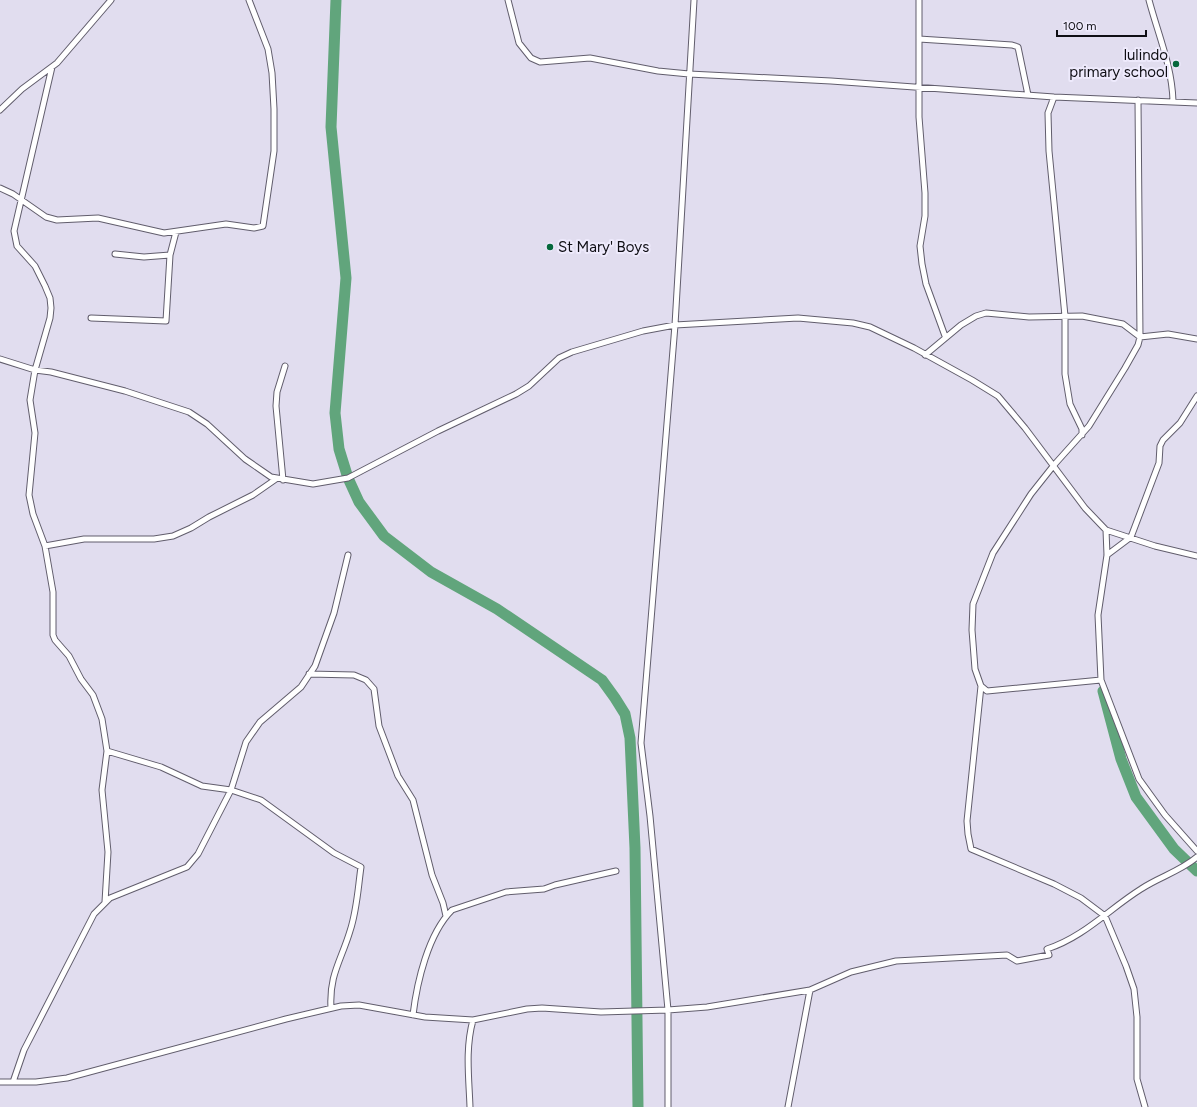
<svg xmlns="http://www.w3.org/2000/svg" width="1197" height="1107" font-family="Figtree,sans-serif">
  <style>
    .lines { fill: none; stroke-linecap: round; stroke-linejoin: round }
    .river { stroke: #61a57c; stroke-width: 11 }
    .street-casing { stroke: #615d6c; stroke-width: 7 }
    .street { stroke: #fff; stroke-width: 5 }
    .poi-dot { fill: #05683c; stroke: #eeeafc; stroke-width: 1.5 }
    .labels { text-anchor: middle; stroke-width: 4; stroke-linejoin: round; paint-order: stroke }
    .poi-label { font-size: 15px; fill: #0f0e14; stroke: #eeeafc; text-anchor: end }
  </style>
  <rect width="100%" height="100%" fill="#e1ddef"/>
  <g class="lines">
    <path class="river" d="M336,0l-5,127 15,151 -11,135 4,36 9,29 11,24 25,34 47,36 66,37 105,71 13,18 10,16 5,24 5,110 3,259
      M1103,691l18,68 15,38 38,52 23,22"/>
    <defs>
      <path id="street" d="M508,0l11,43 12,15 9,4 50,-4 68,13 31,3 142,7 223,16 143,6
        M919,0v117l6,76v23l-5,30 2,18 4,20 19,52
        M1149,0c9,34 23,66 24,101
        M919,39l93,6 6,2 10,48
        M52,67l-38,164 3,15 18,20 10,20 5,12 1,10 -1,10 -15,52 -5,30 5,33 -6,62 4,19 12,32 8,46v43l2,5 14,16 12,23 12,16 9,24 5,32 -5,39 6,62 -3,50
        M1054,97l-6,16 1,38 16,165v58l5,30 12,25v6
        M0,110l22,-21 35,-26 54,-63
        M0,188l13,6 33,23 11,3 41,-2 66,15 62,-9 28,4 9,-2 11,-75v-42l-2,-36 -4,-24 -19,-49
        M115,254l29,3 26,-2
        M91,318l75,3 4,-66 6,-23
        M925,355l36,-30 15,-9 10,-3 43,4 53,-1 41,8 17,13 -2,-237
        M0,359l35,11 16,2 74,19 64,21 18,12 38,35 26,18 42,7 35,-6 90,-47 78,-37 13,-8 30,-28 13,-6 71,-21 32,-6 123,-7 55,5 17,4 44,21 58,32 26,16 27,32 60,80 21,22 49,16 42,10
        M283,480l-7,-74 1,-14 8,-26
        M1106,530l1,25 -9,60 3,65 38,99 26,36 32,36
        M45,546l39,-7h70l19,-3 18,-8 18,-11 44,-22 23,-16
        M1107,555l24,-18 28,-74 1,-17 3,-6 17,-17 17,-27
        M309,674l45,1 12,5 8,9 5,37 19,50 15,24 19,75 11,28 3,13
        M1101,680l-114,11 -6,-5 -6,-17 -3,-39 1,-26 20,-51 38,-59 23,-29 35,-39 36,-58 13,-23 2,-8 28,-3 29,5
        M981,686l-14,135 1,13 3,15 83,35 27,14 24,18 21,50 8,23 3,28v62l8,28
        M107,751l54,16 41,19 29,4 30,10 73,53 27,14c-3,21 -4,43 -11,64 -9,30 -21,44 -19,77
        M413,1015c4,-33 15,-81 39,-105l54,-18 38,-3 11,-4 61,-14
        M0,1082h36l31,-4 219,-59 55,-13 18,-1 66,12 48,3 54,-11 15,-1 59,4 67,-2 39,-3 103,-17 41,-18 45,-11 111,-6 10,6 32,-6 -2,-6c37,-12 62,-40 94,-60 18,-12 40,-18 56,-32
        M13,1082l11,-32 70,-136 16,-16 77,-31 11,-13 33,-64 15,-48 14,-20 41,-35 14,-21 19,-53 14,-58
        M470,1107c-1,-29 -5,-58 3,-87
        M668,1107v-97l-18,-194 -9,-73 34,-418 19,-325
        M788,1107l22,-117"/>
    </defs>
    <use href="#street" class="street-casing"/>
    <use href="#street" class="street"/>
  </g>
  <g class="poi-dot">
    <circle cx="1176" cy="64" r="4"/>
    <circle cx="550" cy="247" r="4"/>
  </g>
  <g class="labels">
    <g class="poi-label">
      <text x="1168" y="60">lulindo<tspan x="1168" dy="17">primary school</tspan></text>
      <text x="558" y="252" text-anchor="start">St Mary' Boys</text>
    </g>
  </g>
  <path d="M1057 30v6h89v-6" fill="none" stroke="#0f0e14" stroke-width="2"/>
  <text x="1063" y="30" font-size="12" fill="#0f0e14" stroke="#eeeafc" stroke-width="3" paint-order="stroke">100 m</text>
</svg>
